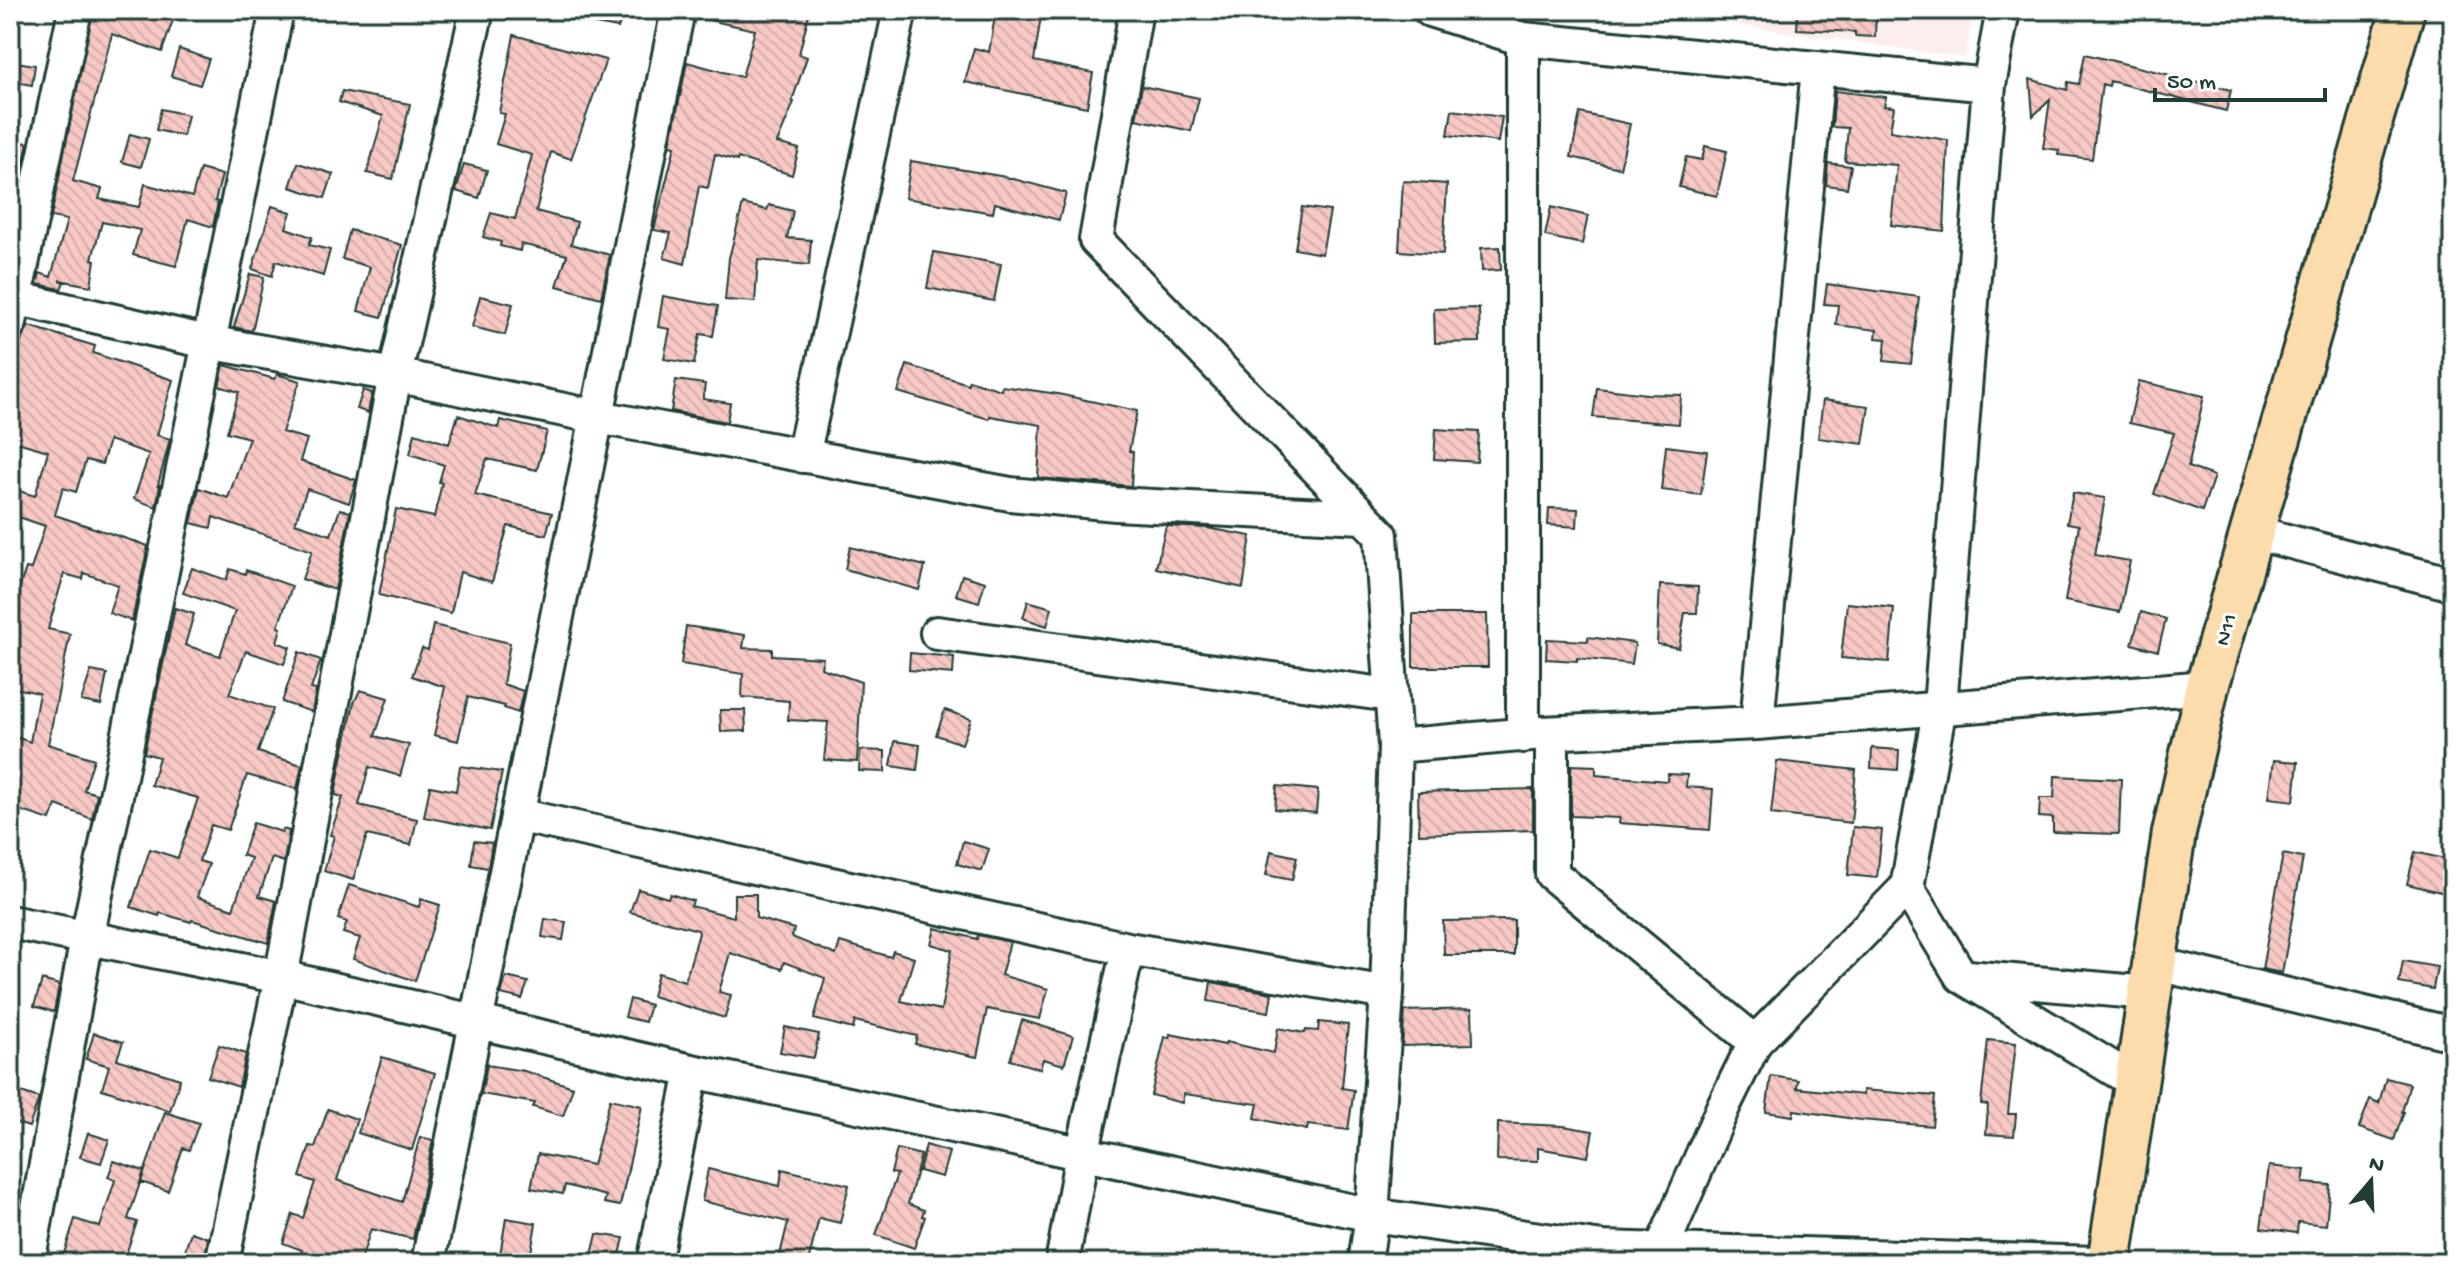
<svg xmlns="http://www.w3.org/2000/svg" width="2463" height="1273" font-family="'Gochi Hand',sans-serif">
  <style>
    .built { fill: #fdeeed }
    .building { fill: url(#building-back-hatch); stroke: #1f3d34; stroke-width: 2 }
    .lines { fill: none; stroke-linecap: round; stroke-linejoin: round }
    .minor-casing { stroke: #1f3d34; stroke-width: 38 }
    .major-casing { stroke: #1f3d34; stroke-width: 48 }
    .minor { stroke: #fff; stroke-width: 32 }
    .major { stroke: #fcdcac; stroke-width: 42 }
    .labels { text-anchor: middle; stroke-width: 6; stroke-linejoin: round; paint-order: stroke }
    .street-label { font-size: 22px; fill: #1f3d34; stroke: #fff }
  </style>
  <defs>
    <pattern id="building-back-hatch" width="6" height="6" patternUnits="userSpaceOnUse" patternTransform="scale(2)"><rect width="6" height="6" fill="#f8c8c4"/><path d="M-1 5l2 2M0 0l6 6M5-1l2 2" fill="none" stroke="#d4ada9"/></pattern>
  </defs>
  <rect width="100%" height="100%" fill="#fff"/>
  <filter id="ink" filterUnits="userSpaceOnUse"><feTurbulence type="fractalNoise" baseFrequency=".0125" numOctaves="2"/><feDisplacementMap in="SourceGraphic" scale="16" xChannelSelector="R" yChannelSelector="G"/><feConvolveMatrix kernelMatrix="1 2 1 2 8 2 1 2 1" color-interpolation-filters="sRGB"/></filter>
  <g filter="url(#ink)">
    <path class="built" d="M1633,10h340l-7,48z"/>
    <path class="building" d="M93,10h60l21,7 -12,35 -50,-18 -39,147 29,8 -3,10 40,8 6,-23 47,13 8,-28 22,6 -7,26 3,1 -5,25 -25,-8 -12,47 -43,-11 7,-25 -38,-8 -10,37 3,1 -4,26 -32,-6 5,2 -3,7 -24,-5 3,-11 11,4 16,-57 -16,-3z
      M569,10h55l-6,18 -50,-9z
      M700,10h110l-11,44 8,3 -15,44 2,1 -17,41 22,6 -7,26 -54,-17 -1,3 -22,-7 -7,34 -9,-2 -14,78 -21,-6 7,-25 -17,-3 21,-84 -5,-1 17,-83 55,15 13,-47 -56,-12z
      M996,10h46l-8,51 59,12 -6,34 -122,-25 9,-34 15,4z
      M1798,10h78l-1,27 -20,-1v-4l-58,-3z
      M514,35l92,25 -35,99 -20,-7 -15,59 41,11 -6,22 39,11 -9,43 -44,-12 10,-31 -46,-11 -1,7 -20,-5 1,-4 -18,-5 8,-24 24,6 17,-64 -36,-11 9,-30 -6,-1z
      M179,49l30,10 -9,26 -29,-9z
      M2085,54l146,36 -5,21 -116,-30 -1,5 -7,-2 -10,75 -34,-4 1,-5 -16,-2 7,-48 -17,16 -3,-37 37,11 1,-8 11,2z
      M10,61l25,4 -3,20 -22,-4z
      M1142,86l57,12 -8,33 -55,-12z
      M342,91l68,13 -17,75 -26,-6 16,-57 -44,-14z
      M1835,91l51,6 -2,9 10,1 -4,24 58,9 -4,91 -53,-6 6,-60 -52,-4 3,-33 -16,-1z
      M161,109l27,6 -5,21 -27,-6z
      M1452,110l50,7 -4,25 -50,-7z
      M1580,113l50,11 -10,44 -49,-11z
      M130,134l19,5 -8,28 -19,-5z
      M10,140l18,3 -5,22 -13,-2z
      M1705,146l22,5 -10,45 -38,-9 7,-30 16,3z
      M911,161l95,16 60,16 -7,27 -64,-17 -2,10 -88,-15z
      M298,163l35,11 -8,24 -35,-11z
      M1828,163l23,3 -4,22 -21,-3z
      M464,164l23,6 -8,28 -23,-7z
      M1403,181l44,3 -4,70 -44,-3z
      M743,204l24,6 2,-5 24,6 -6,27 24,2 -2,25 -51,-5 -3,42 -30,-2 4,-42z
      M272,206l19,6 -5,16 26,9 -3,8 21,5 -7,26 -47,-15 -4,15 -20,-7z
      M1302,207l28,4 -8,43 -27,-5z
      M1551,207l37,9 -6,28 -37,-8z
      M350,230l52,15 -20,72 -24,-6 12,-44 -28,-8z
      M1500,247l1,23 -19,1 -1,-23z
      M934,252l67,12 -7,37 -67,-13z
      M250,274l14,3 -12,54 -18,-4z
      M1827,284l92,13 -8,67 -27,-3 2,-22 -10,-1 1,-8 -41,-5 2,-20 -14,-1z
      M480,296l33,8 -8,31 -33,-8z
      M663,296l55,10 -5,30 -13,-2 -6,30 -30,-5 6,-30 -12,-2z
      M1479,308l1,34 -45,1 -1,-34z
      M29,326l66,20 -2,7 80,27 -16,55 13,4 -12,46h2l-4,22 -22,-8 15,-45 -40,-14 -7,24 -16,-4 -10,32 -13,-4 -8,27 93,31 -16,75 -23,-8 9,-28 -34,-12 -1,6 -19,-5 -16,55 22,5 -22,110 46,15 -10,31 13,4 -5,25 -36,-14 -6,15 -34,-11 4,-10 -10,-3v-61l20,7 9,-49 -29,-6v-94l7,2 9,-27 5,1 14,-43 -35,-12v-26l25,8 13,-45 -38,-11v-24l5,-16 -4,-2 8,-27 -6,-2 10,-33z
      M224,365l51,14 2,-5 23,7 -18,51 25,7 -7,22 56,19 -7,23 -42,-14 -12,34 36,12 9,-26 10,3 -15,78 -33,-11 10,-28 -99,-34 -2,11 -20,-5 8,-35 29,10 21,-60 -22,-6 12,-40 -20,-6z
      M907,365l61,19 1,-4 32,10 1,-4 56,8 79,17 -8,40 4,1 -2,34 -93,-8 3,-53 -51,-9 -1,3 -91,-27z
      M676,380l29,4 -2,15 27,4 -3,19 -56,-11z
      M2139,381l65,15 -16,71 26,9 -12,35 -48,-17 20,-61 -45,-10z
      M1597,388l50,6 34,1 -2,29 -86,-7z
      M363,390l9,3 -4,20 -11,-4z
      M1823,400l46,6 -6,38 -45,-6z
      M458,415l40,13 2,-8 47,11 -10,39 -50,-11 -12,36 77,18 -6,22 -38,-9 -16,56 -32,-10 -9,41 -72,-18 17,-86 38,8 8,-34 -3,-1 5,-17 -34,-11 5,-21 34,11z
      M1436,429l43,3 -2,30 -43,-3z
      M1666,446l41,5 -6,44 -40,-5z
      M2073,493l32,5 -10,57 35,6 -10,51 -55,-11 14,-76 -12,-2z
      M1549,508l29,1 -1,18 -29,-2z
      M1166,526l41,2 44,8 -8,52 -87,-20z
      M850,547l75,19 -6,24 -74,-21z
      M192,568l34,12 4,-11 15,5 1,-4 46,16 -14,41 3,1 -4,14 13,5 -6,17 -38,-13 -17,43 44,15 -15,43 44,13 -5,24 -50,-14 -19,55 -17,-5 -12,36 10,3 -12,33 36,12 18,-51 -9,-3 11,-32 29,9 1,-3 6,2 -5,31 -12,-4 -13,38 17,5 -8,42 -76,-23 -1,2 -31,-9 -1,3 -28,-9 19,-58 28,9 20,-60 -47,-13 8,-28 -15,-4 31,-145 19,6 -9,31 35,11 15,-45 -52,-18z
      M962,575l23,7 -6,20 -23,-7z
      M1660,585l38,2 -1,26h-12l-6,35 -22,-4z
      M1028,601l24,7 -5,18 -24,-8z
      M1847,603l47,5 -5,54 -48,-4z
      M2141,612l25,7 -8,32 -26,-7z
      M1413,614h74l1,53h-75z
      M433,625l77,18 -7,41 20,7 -5,22 -14,-5 1,-2 -37,-9 -10,44 -24,-6 11,-48 -33,-11 10,-28 6,2z
      M686,626l59,9 -2,13 29,1v6l51,3 -2,10 40,14 -4,80 -33,-2 4,-38 -40,-2 1,-19 -47,-4 1,-23 -62,-10z
      M1588,637l47,6 -3,21 -55,-6v3l-31,-2 1,-20 41,2z
      M299,652l22,8 -10,29 5,1 -4,22 -30,-10z
      M910,653l44,4 -1,17 -44,-4z
      M91,671l16,3 -6,31 -20,-4z
      M360,690l28,8 -13,38 34,9 -9,31 -31,-9 -10,38 58,14 -6,26 -44,-10 -14,45 -29,-9 10,-35 -4,-1 13,-38 -8,-2 5,-27 14,-65z
      M720,710h25l1,21 -25,1z
      M945,710l26,9 -9,25 -26,-9z
      M895,741l25,4 -3,25 -26,-4z
      M1872,748l27,2 -1,20 -27,-2z
      M860,750l25,1v21l-26,-1z
      M2274,760l24,2 -4,39 -25,-3z
      M1777,761l79,9 -5,53 -80,-9z
      M1571,765l25,1v9l71,6 1,-7 19,1 -1,12 27,2 -3,41 -91,-7 1,-5 -49,-2z
      M460,766l42,6 -12,58 -66,-13 6,-31 26,5z
      M2055,776l66,3 -2,55 -66,-2v-14l-14,-1 1,-19h14z
      M1277,786l41,4 -2,23 -41,-4z
      M1533,789v41l-114,4 -1,-42z
      M1853,827l29,3 -5,48 -29,-3z
      M474,841l18,2 -4,25 -17,-3z
      M963,841l26,8 -7,22 -25,-7z
      M1271,851l26,6 -5,23 -26,-5z
      M2415,852l38,9v34l-46,-11z
      M2283,854l20,4 -21,115 -20,-4z
      M349,885l70,22 2,-8 19,6 -25,76 -62,-22 7,-21 -17,-5 4,-11 -9,-3z
      M638,889l30,9 2,-4 23,7 -2,5 43,11v-23h22v24l38,11 -2,8 44,18 4,-13 51,15 2,-6 21,7 -13,43 40,9 11,-60 -21,-6 4,-16 42,11 1,-4 32,7 -9,33 47,14 -8,30 -53,-10 -10,48 -62,-13 2,-8 -62,-15 -2,8 -39,-10 11,-41 -41,-16 -2,7 -52,-16 -11,39 12,3 -6,23 -73,-22 6,-23 27,8 14,-48 -1,-3 -68,-18z
      M545,919l21,3 -3,18 -21,-3z
      M1514,920v35h-70l-1,-34z
      M2403,961l34,6 -4,22 -34,-6z
      M506,977l22,5 -6,17 -21,-5z
      M42,980l17,5 -5,27 -20,-6z
      M1211,982l61,11 -3,19 -61,-11z
      M630,999l20,6 -5,17 -20,-5z
      M1472,1009l1,35 -71,2 3,-35z
      M1022,1020l51,16 -9,29 -21,-6 -3,10 -30,-9z
      M1319,1022l29,3 -6,63 12,2 -6,40 -40,-5 -1,5 -52,-12 3,-14 -74,-10 -2,9 -31,-8 14,-58 4,1 1,-4 55,11 1,-3 48,11 4,-25 27,5 1,-3 12,1z
      M785,1027l34,7 -5,24 -34,-6z
      M94,1033l29,9 -6,17 63,20 -10,32 -68,-22 7,-23 -23,-7z
      M1988,1040l28,3 -8,71h8l-2,22 -28,-2 2,-29 -7,-1z
      M219,1045l27,9 -7,33 -31,-10z
      M382,1057l53,16 -23,77 -54,-17z
      M487,1065l37,6 49,16 -10,29 -30,-9 2,-4 -54,-9z
      M1771,1076l27,4 -1,8 66,7v-5l72,6 -3,30 -71,-6 -67,-10 -1,6 -27,-4z
      M2386,1078l24,6 -8,28h2l-10,28 -35,-12 11,-29 9,4z
      M15,1090l24,8 -10,29 -19,-6v-18z
      M610,1099l32,7 -22,100 -16,-3 2,-7 -41,-11 -2,9 -32,-6 7,-34 55,11z
      M328,1109l29,10 -20,61 65,22 18,-65 13,3 -20,99 -42,-10 -11,34h-62l4,-13 -19,-7 10,-29 10,4 12,-36 -15,-5 10,-31 5,1z
      M165,1112l34,11 -10,27 -6,-2 -15,43 -27,-9z
      M1498,1123l65,3 30,5 -5,26 -50,-9v13l-41,-1z
      M88,1133l21,7 -8,23 -21,-6z
      M926,1145l23,7 -7,25 -23,-6z
      M897,1149l24,6 -13,49 16,6 -2,6 3,1 -11,31 -38,-13 21,-61 -6,-1z
      M114,1161l30,10 -16,48 9,3 -14,41h-62l14,-44 25,8 15,-47 -7,-3z
      M2269,1166l36,4 -2,13 27,2 -4,40 -28,-3 -1,11 -36,-5z
      M708,1169l72,17 2,-17 67,16 -9,38 -21,-5 -11,45h-30l10,-41 -86,-21z
      M506,1218l30,5 -6,36 -30,-4z
      M191,1232l17,6 -4,25h-23z
      M597,1234l27,4 -6,25h-28z"/>
    <g class="lines">
      <defs>
        <path id="minor" d="M1136,10l-40,230 285,295 14,211
          M1430,10l93,29 466,46
          M2003,10l-14,75 -49,622 -33,180 54,89 174,106
          M10,297l197,45 188,33 203,42 412,77 106,10 246,13
          M10,322l65,-312
          M803,456l97,-446
          M2252,532l201,52
          M937,633l453,62
          M1757,723l61,-655
          M1552,733v141l203,168 -31,63 -63,145
          M1523,736v-697
          M517,815l611,134 259,44
          M10,922l271,55 411,94 680,144 231,33 494,15
          M2153,963l300,71
          M1968,977l180,16
          M1755,1042l152,-155
          M28,1263l59,-325 190,-928
          M222,1263l59,-286 114,-602 82,-365
          M428,1263l250,-1253
          M654,1263l38,-192
          M1062,1263l20,-109 46,-205
          M1365,1263l7,-48 15,-222 8,-247 147,-13 215,-10 450,-36"/>
        <path id="major" d="M2109,1263l65,-430 33,-146 196,-677"/>
      </defs>
      <use href="#minor" class="minor-casing"/>
      <use href="#major" class="major-casing"/>
      <use href="#minor" class="minor"/>
      <use href="#major" class="major"/>
    </g>
  </g>
  <g class="labels">
    <g class="street-label">
      <text transform="translate(2224 629) rotate(-74)" y="8">N11</text>
    </g>
  </g>
  <rect width="2463" height="1273" fill="none" stroke="#fff" stroke-width="40"/>
  <rect x="20" y="20" width="2423" height="1233" fill="none" stroke="#1f3d34" stroke-width="3" filter="url(#ink)"/>
  <g transform="translate(2371 1181) rotate(19)" stroke="#ffffff" stroke-width="6" paint-order="stroke">
  <path d="M0-6L14 30L0 20L-14 30Z" fill="#1f3d34"/>
  <text y="-12" font-size="22" font-weight="bold" text-anchor="middle" fill="#1f3d34">N</text>
  </g>
  <path d="M2155 88v12h170v-12" fill="none" stroke="#1f3d34" stroke-width="4"/>
  <text x="2167" y="88" font-size="24" fill="#1f3d34" stroke="#ffffff" stroke-width="6" paint-order="stroke">50 m</text>
</svg>
